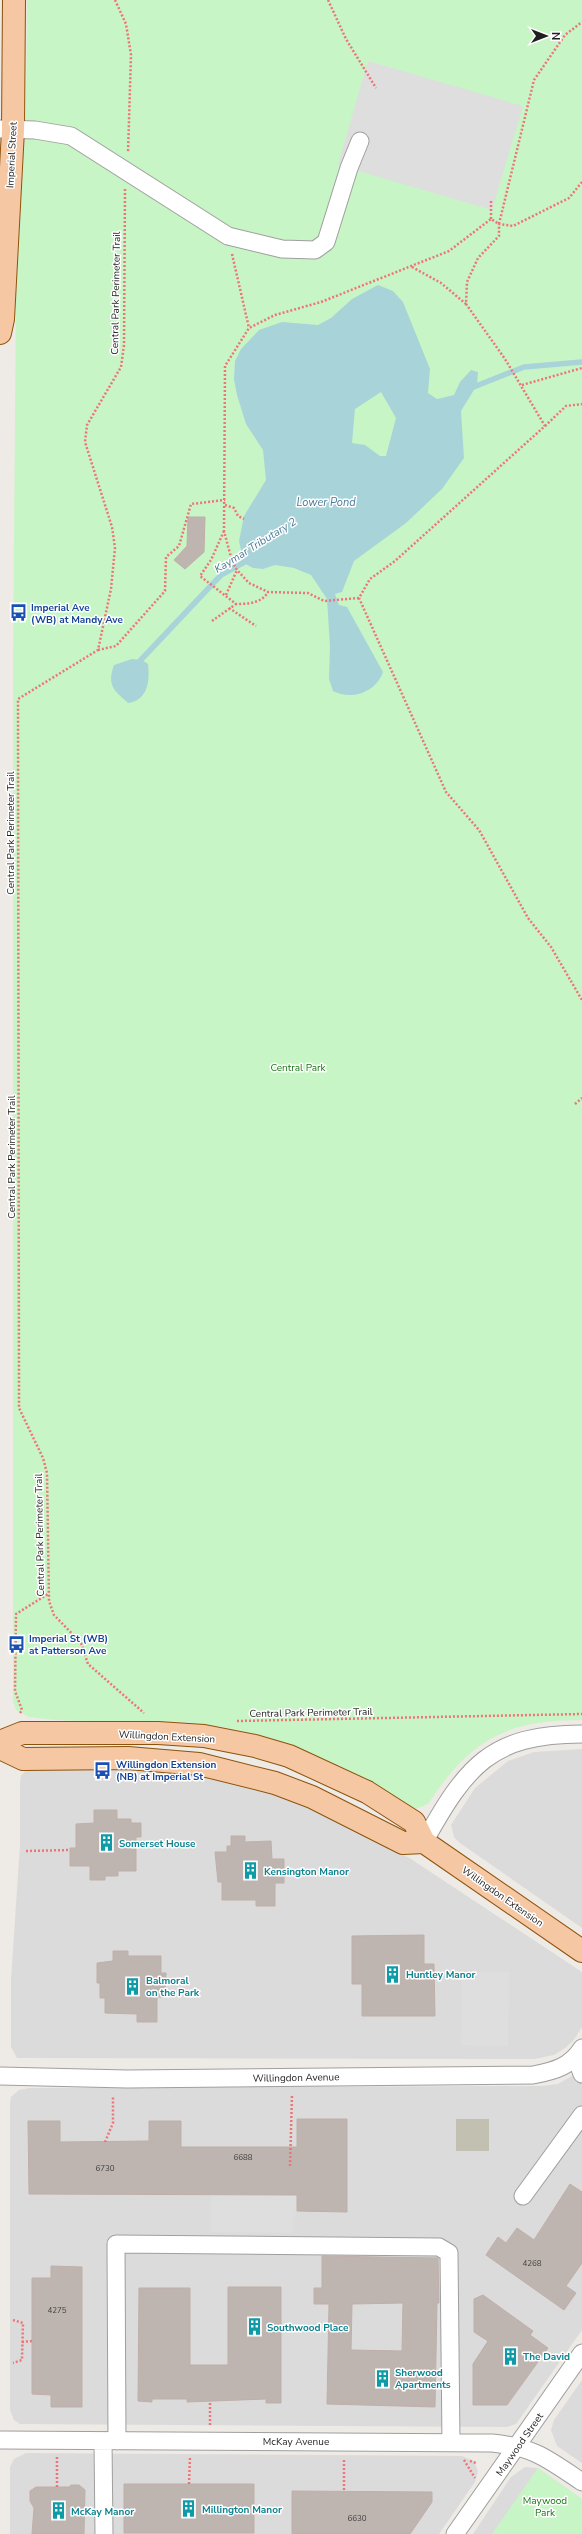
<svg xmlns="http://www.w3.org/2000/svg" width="582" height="2534" font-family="'Nunito Sans',sans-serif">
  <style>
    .residential { fill: #dcdbdb }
    .construction { fill: #c2c0b1 }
    .park { fill: #c7f5c5 }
    .parking { fill: #dedede }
    .water { fill: #a8d4d9; fill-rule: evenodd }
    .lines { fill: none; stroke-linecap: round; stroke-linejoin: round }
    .stream { stroke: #a8d4d9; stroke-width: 5.5 }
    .building { fill: #beb5b1; stroke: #bfafa8; fill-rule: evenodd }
    .minor-casing { stroke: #9f9f9f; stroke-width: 19 }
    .major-casing { stroke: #8d520b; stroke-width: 24 }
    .path { stroke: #ef7477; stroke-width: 2.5; stroke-dasharray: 2 2; stroke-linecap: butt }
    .minor { stroke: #fff; stroke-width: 17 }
    .major { stroke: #f5c7a3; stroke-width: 22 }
    .labels { text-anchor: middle; stroke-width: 3; stroke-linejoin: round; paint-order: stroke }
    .number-label { font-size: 8px; fill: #464443 }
    .street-label { font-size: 10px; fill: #1e1e1e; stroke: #fff }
    .transit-label { font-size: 10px; font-weight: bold; fill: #164399; stroke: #fff; text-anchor: start }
    .park-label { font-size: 10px; fill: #177413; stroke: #fff }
    .culture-label { font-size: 10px; font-weight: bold; fill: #0d838f; stroke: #fff; text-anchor: start }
    .water-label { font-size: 11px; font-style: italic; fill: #4b7a98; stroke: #fff }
  </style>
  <rect width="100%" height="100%" fill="#eeeae5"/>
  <path class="residential" d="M582,1749v179l-122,-85 -6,-6 -3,-12 24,-37 33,-27 26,-9z
    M29,1768h114l59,7 71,18 63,25 75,41 171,113v55l-9,14 -8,7 -11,7 -20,4 -517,-1 -6,-11v-67l9,-135v-62l1,-8z
    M582,2070v260l-66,94 -9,3 -487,-3 -6,-4 -4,-10v-307l1,-6 8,-7 10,-2 513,-2 16,-2z
    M582,2380v83l-25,-17 -6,-16 3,-10z
    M26,2453l436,3 12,5 4,10 -3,11 -36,52h-429v-67l4,-8z
    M525,2467l13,1 44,31v35h-109l38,-57z"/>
  <path class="construction" d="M456,2119h33v32h-33z"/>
  <path class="park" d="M27,0h555v1720c-77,0 -112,20 -154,84l-15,6c-67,-42 -138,-79 -218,-87 -55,-5 -111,2 -166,-6l-13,-7 -3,-9v-1033l3,-370 10,-182z
    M538,2468l44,31v35h-90z"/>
  <path class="parking" d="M368,61l155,45 -31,104 -154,-45z
    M462,1971l47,1 -1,74 -47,-1z
    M211,2194l86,1v16l-4,7v15l-82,-1z"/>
  <path class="water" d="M378,285l15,6 10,11 27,67 -2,24 9,6 17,-4 6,-13 11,-12 7,2 -1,13 -16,26 3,47 -22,31 -36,34 -52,38 -12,31 -7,2 4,11 8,2 36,65c-7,20 -31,29 -50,19l-4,-12 1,-33 -3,-47 -16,-24 -17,-7 -19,-3 -12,4 -10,-1 -9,-5 -5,-22 5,-25 22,-36 -3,-30 -17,-26 -9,-29 -3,-16 1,-18 6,-12 18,-19 23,-8 36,3 13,-7 21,-19zM381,392l15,26 -10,38h-6l-15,-11 -13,-2 3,-34z
    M132,659l10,1 6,4c2,17 0,36 -20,39 -15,-13 -21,-18 -14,-38z"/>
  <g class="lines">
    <path class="stream" d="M471,388l53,-21 58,-5
      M137,664l84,-89 29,-16"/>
  </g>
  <path class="building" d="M188,517h17l-1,35 -19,17 -11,-9 13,-14z
    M94,1810h23v9h14v4h10v14h-5v34h-18v5h-13v4h-15v-14h-20v-18h6v-24l18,-1z
    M231,1836h14v6l26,-1 1,18h12v24h-9v23h-19v-6h-34v-18h-4l-3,-30h12v-6h4z
    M424,1935v29h10l1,52h-73v-32h-10v-48z
    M113,1951h15v5h33v17h5l-1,24h-8v25h-20v-8l-32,-1v-15h-5v-15h-3v-20l16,-2z
    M297,2119h50v93l-50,-1v-16l-268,-1 -1,-73h32v21l89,-1v-20h32v26h116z
    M570,2184l12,8v71l-16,23 10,7 -12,17 -78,-55 12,-18 8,6 11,-15 17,12z
    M322,2256l116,2 1,45h-2l-2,104 -108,-3 2,-100h-15v-16h8zM403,2303l-1,48 -51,-1 1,-46z
    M51,2266l31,1v140h-31v-12l-19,-1v-116h19z
    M228,2287h53v116h-15v-4l-79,3v-3h-35v3l-14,-1 1,-113h51v77h38z
    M483,2295l50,36 -3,4 18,13 -41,57h-34v-41l15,-23 -14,-9v-33z
    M124,2484h130v49h-130z
    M71,2485h8l6,5 -1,44h-52l2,-26 -4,-7v-10l6,-4h33z
    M292,2491l140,1v10l-22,32h-118z"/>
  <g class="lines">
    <defs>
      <path id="minor" d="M0,129l35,1 36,6 157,100 54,13 33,1 11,-8 23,-74 11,-27
        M424,1842c42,-75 66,-108 158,-108
        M576,2058l6,16
        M0,2076l127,3 406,-4c21,-4 37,-8 49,-27
        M523,2196l59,-81
        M0,2440l492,3c42,4 56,16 90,39
        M103,2441l1,93
        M117,2441l-1,-197 323,3 10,6 2,189
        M455,2534l127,-181"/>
      <path id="major" d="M0,333l3,-14 10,-189 1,-130
        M0,1742l22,-9h136l46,3 51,10 34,10 78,36 47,30 10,20 158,109
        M0,1748l23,11 105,-1 71,6 76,19 37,14 91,46 21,-1"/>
    </defs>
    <use href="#minor" class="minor-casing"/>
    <use href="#major" class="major-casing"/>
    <path class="path" d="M115,0l11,24 5,31 -3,98
      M328,0l18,39 30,49
      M582,182l-13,16 -56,28 -14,-2v12l-21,22 -11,24 -1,22 39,55 40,67 -150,135 -25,18 -11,19 87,194 33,38 49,88 23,29 31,53
      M125,189l-1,156 -3,22 -34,58 -2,17 27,85 3,21 -4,41 -13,61 -80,49 1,709 24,50 4,15 2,128 5,14 27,28 7,21 56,49
      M491,219v-18
      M232,254l17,74
      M412,267l29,16 25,21
      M522,385l60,-17
      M545,426l21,-20 16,-2
      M225,505l9,3 4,8 6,3
      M224,531l-13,29 -11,16 36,28c12,0 26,-1 32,-12
      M226,595l11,-25
      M359,598l-35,3 -16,-8 -40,-1 -19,-9 -12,-13 -5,-9 -8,-30 1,-165 24,-38 26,-13 46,-13 128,-51 42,-32 8,5 35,-144 31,-45 17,-13
      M229,608l27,18
      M212,621l24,-17
      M98,650l18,-4 49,-55 1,-34 13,-11 12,-42 34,-4
      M575,1104l7,-6
      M20,1713l2,-3 -7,-19 1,-77 32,-20
      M237,1721l345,-7
      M26,1851l44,-1
      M105,2142l8,-19v-27
      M290,2166l2,-71
      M13,2320l10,3 -1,37 -9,3
      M22,2342l10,-1
      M210,2425v-23
      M57,2457v30
      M344,2460v32
      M464,2460l11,18
      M470,2461l6,2
      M189,2484l1,-27"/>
    <use href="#minor" class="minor"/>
    <use href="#major" class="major"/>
  </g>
  <defs>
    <symbol id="bus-bare" viewBox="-9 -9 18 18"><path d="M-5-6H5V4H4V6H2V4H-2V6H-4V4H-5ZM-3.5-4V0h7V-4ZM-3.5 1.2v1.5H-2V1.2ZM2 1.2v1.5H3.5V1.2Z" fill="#1a4fb4" stroke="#fff" stroke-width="2.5" paint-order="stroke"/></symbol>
    <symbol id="building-bare" viewBox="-9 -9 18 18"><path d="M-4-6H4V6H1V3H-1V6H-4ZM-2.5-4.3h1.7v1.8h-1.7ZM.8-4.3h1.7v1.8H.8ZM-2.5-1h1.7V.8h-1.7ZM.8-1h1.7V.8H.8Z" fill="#0f9aa8" stroke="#fff" stroke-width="2.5" paint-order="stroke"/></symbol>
  </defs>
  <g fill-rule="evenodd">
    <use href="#bus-bare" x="6" y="600" width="25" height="25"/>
    <use href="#bus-bare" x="4" y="1632" width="25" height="25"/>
    <use href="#bus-bare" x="90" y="1758" width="25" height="25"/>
    <use href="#building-bare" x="94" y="1830" width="25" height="25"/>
    <use href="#building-bare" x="238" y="1858" width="25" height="25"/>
    <use href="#building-bare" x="380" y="1962" width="25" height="25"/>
    <use href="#building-bare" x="120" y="1974" width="25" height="25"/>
    <use href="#building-bare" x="242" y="2314" width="25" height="25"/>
    <use href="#building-bare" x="498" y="2344" width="25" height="25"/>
    <use href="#building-bare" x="370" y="2366" width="25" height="25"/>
    <use href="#building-bare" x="176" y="2496" width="25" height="25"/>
    <use href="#building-bare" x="46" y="2498" width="25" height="25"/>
  </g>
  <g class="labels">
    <g class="number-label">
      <text x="243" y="2160">6688</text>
      <text x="105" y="2171">6730</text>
      <text x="532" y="2266">4268</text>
      <text x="57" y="2313">4275</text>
      <text x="357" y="2521">6630</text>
    </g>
    <g class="street-label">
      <text transform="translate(11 155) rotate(-87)" y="4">Imperial Street</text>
      <text transform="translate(115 293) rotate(-89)" y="4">Central Park Perimeter Trail</text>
      <text transform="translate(10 833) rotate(-90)" y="4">Central Park Perimeter Trail</text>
      <text transform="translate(11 1157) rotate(-90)" y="4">Central Park Perimeter Trail</text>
      <text transform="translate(39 1535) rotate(-91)" y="4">Central Park Perimeter Trail</text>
      <text transform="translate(311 1712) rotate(-1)" y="4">Central Park Perimeter Trail</text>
      <text transform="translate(167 1736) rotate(3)" y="4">Willingdon Extension</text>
      <text transform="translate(503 1896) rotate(35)" y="4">Willingdon Extension</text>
      <text transform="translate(296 2077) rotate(-1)" y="4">Willingdon Avenue</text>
      <text x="296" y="2445">McKay Avenue</text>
      <text transform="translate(519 2444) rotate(-55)" y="4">Maywood Street</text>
    </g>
    <g class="transit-label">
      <text x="31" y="611">Imperial Ave<tspan x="31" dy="12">(WB) at Mandy Ave</tspan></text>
      <text x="29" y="1642">Imperial St (WB)<tspan x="29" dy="12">at Patterson Ave</tspan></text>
      <text x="116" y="1768">Willingdon Extension<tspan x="116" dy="12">(NB) at Imperial St</tspan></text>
    </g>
    <g class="park-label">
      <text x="298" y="1071">Central Park</text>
      <text x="545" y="2504">Maywood<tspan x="545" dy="12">Park</tspan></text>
    </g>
    <g class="culture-label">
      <text x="119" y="1847">Somerset House</text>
      <text x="264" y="1875">Kensington Manor</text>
      <text x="406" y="1978">Huntley Manor</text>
      <text x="146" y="1984">Balmoral<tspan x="146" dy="12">on the Park</tspan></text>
      <text x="267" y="2331">Southwood Place</text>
      <text x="523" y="2360">The David</text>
      <text x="395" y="2376">Sherwood<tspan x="395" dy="12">Apartments</tspan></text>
      <text x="202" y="2513">Millington Manor</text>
      <text x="71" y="2515">McKay Manor</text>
    </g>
    <g class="water-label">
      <text x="326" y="506">Lower Pond</text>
      <text transform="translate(255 545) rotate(-32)" y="4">Kaymar Tributary 2</text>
    </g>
  </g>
  <g transform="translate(546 36) rotate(90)" stroke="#ffffff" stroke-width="3" paint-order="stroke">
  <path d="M0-3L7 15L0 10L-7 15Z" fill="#1e1e1e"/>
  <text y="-6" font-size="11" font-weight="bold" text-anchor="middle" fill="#1e1e1e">N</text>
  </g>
</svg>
